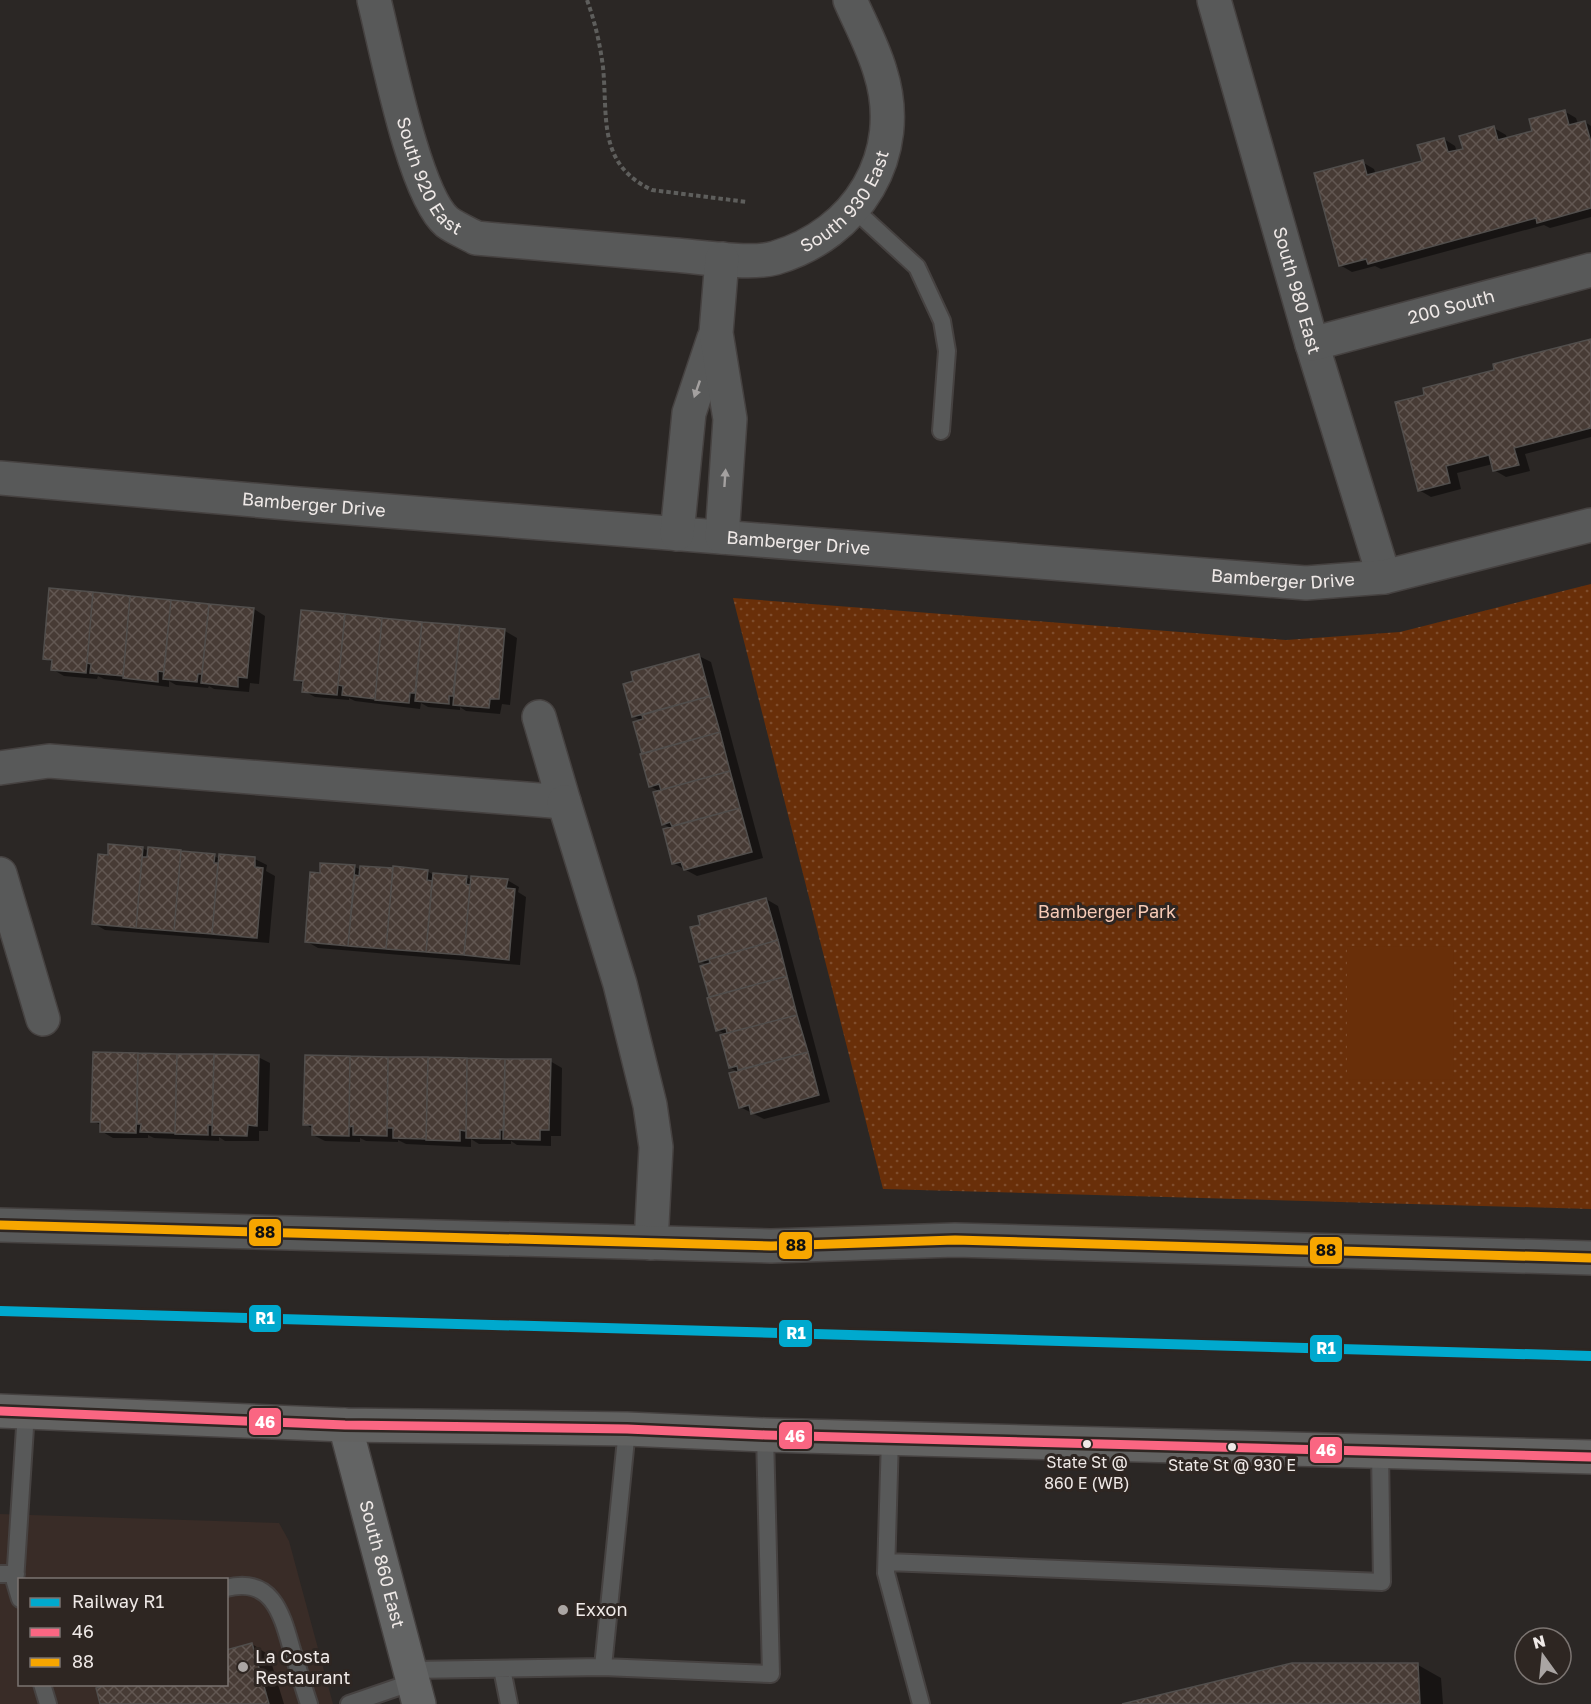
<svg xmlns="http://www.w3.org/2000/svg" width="1591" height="1704" font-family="'Golos Text',sans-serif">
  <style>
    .built { fill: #392c27; fill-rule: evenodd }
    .grass { fill: url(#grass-dots) }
    .pitch { fill: #692f09 }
    .shadow { fill: #0007 }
    .building { fill: url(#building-cross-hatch); stroke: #514e4c; stroke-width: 1.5 }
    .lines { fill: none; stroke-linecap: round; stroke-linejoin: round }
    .lane-casing { stroke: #464241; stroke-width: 20 }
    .street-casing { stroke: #464241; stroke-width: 36 }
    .secondary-casing { stroke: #464241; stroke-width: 36 }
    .primary-casing { stroke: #464241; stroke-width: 36 }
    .path { stroke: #5e5e5c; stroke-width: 4; stroke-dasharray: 4.5 3; stroke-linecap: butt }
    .lane { stroke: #585959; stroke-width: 16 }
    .street { stroke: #585959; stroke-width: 33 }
    .secondary { stroke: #636464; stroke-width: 33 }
    .primary { stroke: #626261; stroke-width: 33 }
    .bus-1-casing { stroke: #2e2622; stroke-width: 14 }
    .bus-2-casing { stroke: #2e2622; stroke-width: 14 }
    .bus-1 { stroke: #fa6682; stroke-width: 9 }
    .bus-2 { stroke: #f7a600; stroke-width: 9 }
    .rail-1-casing { stroke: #2e2622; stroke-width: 15 }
    .rail-1 { stroke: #00a9ce; stroke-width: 10 }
    .oneway { fill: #a4a1a0 }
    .bus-dot { fill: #efe9e7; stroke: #2e2622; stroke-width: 2 }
    .poi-dot { fill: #aaa5a3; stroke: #2e2622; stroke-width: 2 }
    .labels { text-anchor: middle; stroke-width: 6; stroke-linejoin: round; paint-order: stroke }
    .bus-label { font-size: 16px; fill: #efe9e7; stroke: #2e2622 }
    .street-label { font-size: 18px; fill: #efe9e7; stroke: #2e2622 }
    .park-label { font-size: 18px; fill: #f6cab6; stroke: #2e2622 }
    .poi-label { font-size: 18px; fill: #efe9e7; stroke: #2e2622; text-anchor: start }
    .line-badge { stroke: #2e2622; stroke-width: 2 }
    .badge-label { font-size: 16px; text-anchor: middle; font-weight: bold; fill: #fff }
    .pale-badge-label { font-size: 16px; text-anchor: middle; font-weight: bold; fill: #111 }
  </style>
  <defs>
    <pattern id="grass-dots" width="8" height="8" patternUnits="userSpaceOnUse" patternTransform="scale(1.5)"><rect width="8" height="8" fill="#692f09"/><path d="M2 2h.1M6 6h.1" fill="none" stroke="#7f4d2d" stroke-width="1.8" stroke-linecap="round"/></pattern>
    <pattern id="building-cross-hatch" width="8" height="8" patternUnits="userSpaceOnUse" patternTransform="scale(1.5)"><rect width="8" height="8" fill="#473b35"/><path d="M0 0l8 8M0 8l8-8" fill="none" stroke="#625752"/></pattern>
  </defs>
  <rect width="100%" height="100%" fill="#2b2725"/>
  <path class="built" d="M0,1514l279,9 10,18 44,163h-333zM20,1580h206v104h-206z"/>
  <path class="grass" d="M1591,584v625l-708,-20 -150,-591 553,42 114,-8z"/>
  <path class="pitch" d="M1347,946l107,1 -1,133 -106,-1z"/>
  <path class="shadow" d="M1564,111l12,7 2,6 7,-2 6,4v91l-41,11 -6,-3 -163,44 -6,-3 -23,6 -12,-7 22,-103 12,7 2,6 48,-13 20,-23 11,7 2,6 7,-2 30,-22 12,7 1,4 27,-7z
    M1591,341v96l-66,17 5,17 -24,6 -12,-7 -1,-6 -36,9 4,16 -30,8 -12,-7 7,-94z
    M51,590l203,19 11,7 -6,68 -9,-1 -1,9 -35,-3 -5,-3 -1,2 -32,-3 -7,-4v6l-65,-8 -6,-3 -1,3 -33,-3 -12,-7 1,-6 -8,-5z
    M302,612l203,19 12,7 -7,67 -8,-1 -2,10 -34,-3 -6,-4v3l-32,-3 -7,-4 -1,6 -65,-8 -6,-3v2l-34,-3 -11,-6v-7l-8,-4z
    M699,656l12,6 52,196 -66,18 -24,-13 -2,-35 -8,-4 -3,-32 -10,-6 -8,-65 -9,-5z
    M143,848l6,4v-3l65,7 6,3h35l12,6 -1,6 9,5 -6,67 -164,-13 -12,-7 16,-67z
    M322,864l33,3 6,3 1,-3 65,4 5,3 34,3 6,3h35l12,7 -1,5 8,5 -6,68 -202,-17 -12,-7z
    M766,899l12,7 52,196 -66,17 -24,-12 -2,-35 -8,-5 -4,-32 -8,-5 -16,-63 6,-2 -8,-4z
    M94,1053l164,4 12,6 -2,68h-9v10h-34l-6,-4v4l-65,-3 -6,-3v3h-35l-12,-7 1,-5 -9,-5z
    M306,1057l244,4 12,7 -1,68h-10v10l-34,-1 -6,-4v3h-32l-8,-5v8l-65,-3 -8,-4v2l-32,-1 -6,-3v4l-35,-1 -12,-6v-6l-8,-5z
    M252,1644l17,11 15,49h-182l124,-20z
    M1418,1665l23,13 2,26h-315z"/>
  <path class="building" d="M1565,110l4,15 16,-4 6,21v66l-54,15 -1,-5 -168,46 -2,-5 -27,7 -25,-93 49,-13 4,15 55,-14 -5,-16 27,-7 4,14 15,-3 -4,-13 35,-10 4,14 34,-9 -3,-12z
    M1591,339v89l-77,20 5,17 -26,6 -4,-16 -43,11 4,17 -32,8 -23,-89 29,-7 -1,-7 71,-18 -1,-6z
    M49,588l44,4 -7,81 -35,-3 1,-10 -9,-1z
    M93,592l37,4 -7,80 -33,-3 1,-9 -4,-1z
    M130,596l41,4 -7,72 -6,-1v11l-35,-4z
    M171,600l38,4 -7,70h-4l-1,8 -34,-3z
    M209,604l45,4 -7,70 -9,-1v10l-37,-4z
    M301,610l44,4 -8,81 -35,-3 1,-11 -9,-1z
    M345,614l37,4 -7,81 -33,-4 1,-9 -5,-1z
    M382,618l40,4 -7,71h-5l-1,10 -34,-3z
    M422,622l38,3 -7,71h-4v8l-34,-3z
    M460,625l45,4 -6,70h-9l-1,9 -36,-3z
    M699,654l11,42 -78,21 -9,-33 10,-3 -2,-9z
    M710,696l10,36 -78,22 -9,-32 10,-3 -1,-4z
    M720,732l10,39 -69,19 -2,-6 -10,3 -9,-33z
    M730,771l10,37 -68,18 -2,-4 -8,3 -9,-33z
    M740,808l12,44 -68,18 -3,-8 -9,2 -9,-35z
    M108,844l35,3 -7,81 -44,-4 6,-70 10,1z
    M148,847l33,3 -7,81 -38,-3 6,-71h5z
    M181,851l34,3 -1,9h4l-6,71 -38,-3z
    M219,854l36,3v10l8,1 -6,70 -45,-4z
    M320,863l35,2 -7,81 -43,-4 5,-70 10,1z
    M360,866l33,2 -7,81 -38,-3 7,-71 4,1z
    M393,866l35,4 -1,10 5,1 -6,71 -40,-3z
    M433,873l34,3 -1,8 4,1 -6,70 -38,-3z
    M471,876l37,3 -2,9 9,1 -6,71 -45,-5z
    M766,898l12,42 -79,22 -9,-35 10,-2 -2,-9z
    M778,940l9,36 -78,21 -9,-31 10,-3 -1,-4z
    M787,976l10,39 -70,18 -1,-5 -10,3 -9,-33z
    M797,1015l11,37 -70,18 -1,-4 -8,2 -9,-33z
    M93,1052l45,1 -2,80 -36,-1v-10h-9z
    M808,1052l11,43 -68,19 -2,-9 -10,3 -10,-35z
    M138,1053l39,1 -2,79 -35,-1 1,-8h-4z
    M177,1054h37l-2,71h-4v10l-33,-1z
    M214,1054l45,1 -2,71 -9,-1 -1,11 -35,-1z
    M305,1055l45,1 -1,80 -37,-1v-10h-9z
    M350,1056l38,1 -1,79 -34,-1v-9l-4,1z
    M388,1057h40l-2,82 -33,-1v-10h-6z
    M428,1057l39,1 -1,73 -6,-1v11l-34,-1z
    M467,1058l38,1 -1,71h-4v9l-34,-1z
    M505,1059h46l-2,71h-9v10l-37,-1z
    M252,1643l17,61h-169l-4,-16 13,-4h117v-34z
    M1292,1663h126l2,41h-298z"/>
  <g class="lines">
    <defs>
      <path id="lane" d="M855,210l62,57 25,54 5,30 -6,80
        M627,1429l-24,238 168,7 -6,-239
        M890,1438l-4,135 35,131
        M887,1562l495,20 -2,-131
        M0,1574h16
        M226,1588c47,-12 56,27 66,62 6,18 11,36 17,54
        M20,1599l-5,-17 11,-170
        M502,1669l7,35
        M410,1670l193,-3
        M42,1684l6,20
        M349,1704l64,-22"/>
      <g id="street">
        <path id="s1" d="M374,0c12,47 40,195 73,222 8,6 20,11 29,16 66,6 132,11 199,17 26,2 75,10 100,3 82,-24 132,-103 105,-187 -7,-24 -20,-48 -30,-71"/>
        <path id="s2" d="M1214,0l98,344 72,233"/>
        <path id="s3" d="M1312,344l279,-74"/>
        <path id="s4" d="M0,478l299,26 1007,79 78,-6 207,-52"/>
        <path d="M677,534l12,-121 25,-75"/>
        <path d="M722,537l8,-118 -14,-86 6,-74"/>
        <path d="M0,768l49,-7 515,41 -25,-85"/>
        <path d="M564,802l56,182 30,121 6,42 -5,96"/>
        <path d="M0,874l43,145"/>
        <path d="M0,1225l771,21 184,-6 636,18"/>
      </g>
      <g id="secondary">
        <path id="s5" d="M345,1425l74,279"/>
      </g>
      <path id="primary" d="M0,1411l345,14 282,4 138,6 826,22"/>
    </defs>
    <use href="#lane" class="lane-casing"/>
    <use href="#street" class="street-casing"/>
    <use href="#secondary" class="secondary-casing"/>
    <use href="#primary" class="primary-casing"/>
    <path class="path" d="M587,0c8,22 13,44 16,67 5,51 -6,97 49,123l95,12"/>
    <use href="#lane" class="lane"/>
    <use href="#street" class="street"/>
    <use href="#secondary" class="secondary"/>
    <use href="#primary" class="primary"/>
    <defs>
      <path id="bus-1" d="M0,1411l345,14 282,4 138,6 826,22"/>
      <path id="bus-2" d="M0,1225l771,21 184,-6 636,18"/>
    </defs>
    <use href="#bus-1" class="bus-1-casing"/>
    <use href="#bus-2" class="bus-2-casing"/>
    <use href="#bus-1" class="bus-1"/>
    <use href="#bus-2" class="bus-2"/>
    <defs>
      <path id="rail-1" d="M0,1311l1591,45"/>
    </defs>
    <use href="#rail-1" class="rail-1-casing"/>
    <use href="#rail-1" class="rail-1"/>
  </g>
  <defs><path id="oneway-solid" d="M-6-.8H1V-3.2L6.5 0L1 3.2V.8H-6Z" transform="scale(1.5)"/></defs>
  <g class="oneway">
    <use href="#oneway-solid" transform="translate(697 389) rotate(109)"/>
    <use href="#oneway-solid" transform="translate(725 478) rotate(-86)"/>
  </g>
  <g class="bus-dot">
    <circle cx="1087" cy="1444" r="5"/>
    <circle cx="1232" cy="1447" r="5"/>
  </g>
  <g class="poi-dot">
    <circle cx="563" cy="1610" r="6"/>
    <circle cx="243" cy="1667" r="6"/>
  </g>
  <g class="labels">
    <g class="bus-label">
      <text x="1087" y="1468">State St @<tspan x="1087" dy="21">860 E (WB)</tspan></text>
      <text x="1232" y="1471">State St @ 930 E</text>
    </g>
    <g class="street-label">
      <text dy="6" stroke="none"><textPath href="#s1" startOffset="186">South 920 East</textPath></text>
      <text dy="6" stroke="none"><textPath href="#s1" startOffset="663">South 930 East</textPath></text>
      <text dy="6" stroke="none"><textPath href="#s2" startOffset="302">South 980 East</textPath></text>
      <text dy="6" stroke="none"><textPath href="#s3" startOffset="144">200 South</textPath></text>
      <text dy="6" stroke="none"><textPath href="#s4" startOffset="315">Bamberger Drive</textPath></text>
      <text dy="6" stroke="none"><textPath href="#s4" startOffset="801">Bamberger Drive</textPath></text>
      <text dy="6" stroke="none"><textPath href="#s4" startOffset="1287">Bamberger Drive</textPath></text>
      <text dy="6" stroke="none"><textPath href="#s5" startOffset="144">South 860 East</textPath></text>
    </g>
    <g class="park-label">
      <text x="1107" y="918">Bamberger Park</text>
    </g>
    <g class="poi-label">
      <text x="575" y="1616">Exxon</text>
      <text x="255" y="1663">La Costa<tspan x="255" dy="21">Restaurant</tspan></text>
    </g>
  </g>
  <g class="line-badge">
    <rect x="248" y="1218" width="34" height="29" rx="6" fill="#f7a600"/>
    <rect x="778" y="1231" width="35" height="29" rx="6" fill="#f7a600"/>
    <rect x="1309" y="1236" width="34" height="29" rx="6" fill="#f7a600"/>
    <rect x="248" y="1304" width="34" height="29" rx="6" fill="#00a9ce"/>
    <rect x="778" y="1319" width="35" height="29" rx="6" fill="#00a9ce"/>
    <rect x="1309" y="1334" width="34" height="29" rx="6" fill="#00a9ce"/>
    <rect x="248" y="1407" width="34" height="29" rx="6" fill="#fa6682"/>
    <rect x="778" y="1421" width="35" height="29" rx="6" fill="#fa6682"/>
    <rect x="1309" y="1436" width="34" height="28" rx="6" fill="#fa6682"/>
  </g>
  <g class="badge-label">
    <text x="265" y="1324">R1</text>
    <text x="796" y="1339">R1</text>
    <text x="1326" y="1354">R1</text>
    <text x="265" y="1428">46</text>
    <text x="795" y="1442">46</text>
    <text x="1326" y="1456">46</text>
  </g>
  <g class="pale-badge-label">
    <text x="265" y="1238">88</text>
    <text x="796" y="1251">88</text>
    <text x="1326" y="1256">88</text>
  </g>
  <rect x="18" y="1578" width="210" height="108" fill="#2e2622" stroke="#7b7471" stroke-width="1.5"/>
  <rect x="30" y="1598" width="30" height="9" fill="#00a9ce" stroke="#7b7471" stroke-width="1.5"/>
  <text x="72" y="1608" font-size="18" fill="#efe9e7">Railway R1</text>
  <rect x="30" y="1628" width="30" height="9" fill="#fa6682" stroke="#7b7471" stroke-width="1.5"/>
  <text x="72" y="1638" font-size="18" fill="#efe9e7">46</text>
  <rect x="30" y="1658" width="30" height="9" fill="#f7a600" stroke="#7b7471" stroke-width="1.5"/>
  <text x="72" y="1668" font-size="18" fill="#efe9e7">88</text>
  <g transform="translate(1543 1656) rotate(345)"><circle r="28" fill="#2e2622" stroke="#7b7471" stroke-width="1.5"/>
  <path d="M0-4.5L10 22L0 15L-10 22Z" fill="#aaa5a3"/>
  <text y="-9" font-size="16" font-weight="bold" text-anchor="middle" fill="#efe9e7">N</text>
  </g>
</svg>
